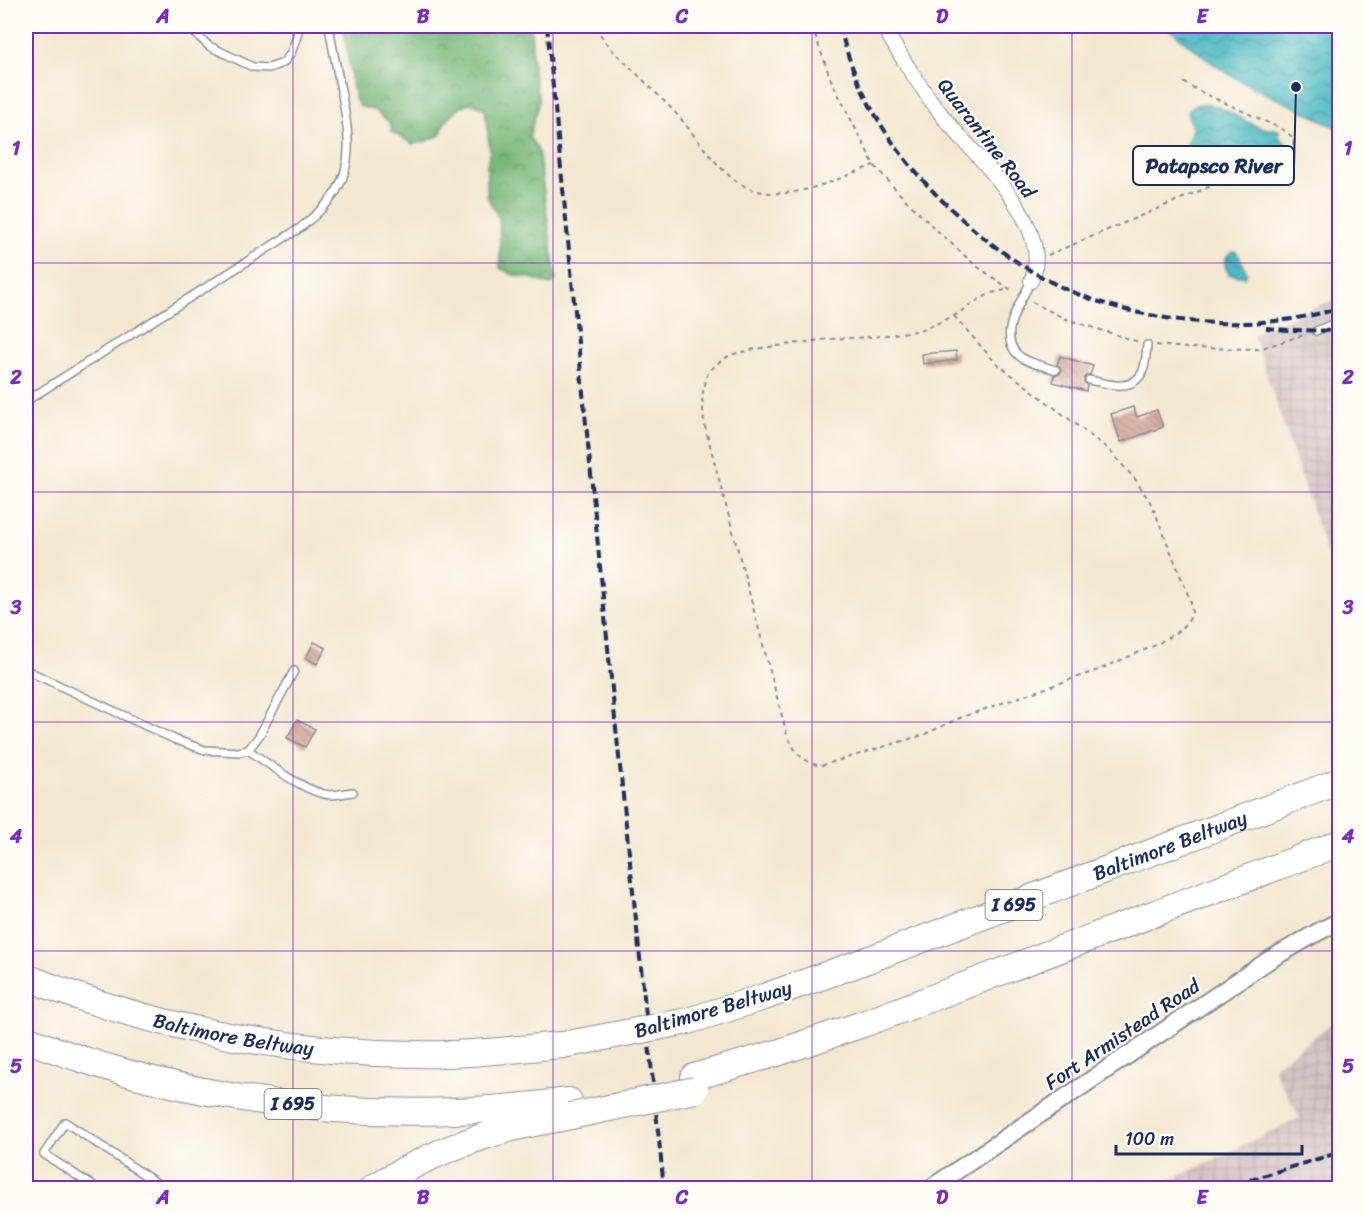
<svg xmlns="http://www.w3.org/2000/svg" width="1365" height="1214" font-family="Sriracha,sans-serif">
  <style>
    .industrial { fill: url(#industrial-grid) }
    .forest { fill: url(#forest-crowns); stroke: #4a746c; stroke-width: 1.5 }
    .water { fill: url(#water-waves); stroke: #327490; stroke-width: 1.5 }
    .building { fill: url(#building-back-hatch) }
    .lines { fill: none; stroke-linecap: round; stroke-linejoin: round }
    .service-casing { stroke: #878c96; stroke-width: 10 }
    .minor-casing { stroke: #878c96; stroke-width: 16 }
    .tertiary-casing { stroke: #878c96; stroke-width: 20 }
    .motorway-casing { stroke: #878c96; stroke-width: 28 }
    .path { stroke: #878c96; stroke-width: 2; stroke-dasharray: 4.5 4.5; stroke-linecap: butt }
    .service { stroke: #fff; stroke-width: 7 }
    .minor { stroke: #fff; stroke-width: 14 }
    .tertiary { stroke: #fff; stroke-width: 16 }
    .motorway { stroke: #fff; stroke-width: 26 }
    .rail { stroke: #1b2f5e; stroke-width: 4; stroke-dasharray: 9 4.5; stroke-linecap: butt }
    .motorway-bridge-casing { stroke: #878c96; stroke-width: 28; stroke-linecap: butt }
    .motorway-bridge { stroke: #fff; stroke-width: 26 }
    .grid { fill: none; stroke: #7b2cbf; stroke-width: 1.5; stroke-opacity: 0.55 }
    .labels { text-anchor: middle; stroke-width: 4.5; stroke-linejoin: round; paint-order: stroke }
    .shield { fill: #fdfcf7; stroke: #5f6c8c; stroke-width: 1.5 }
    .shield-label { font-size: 18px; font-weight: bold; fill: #1b2f5e }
    .street-label { font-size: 20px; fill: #1b2f5e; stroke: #fdfcf7 }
    .leader { fill: none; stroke: #1b2f5e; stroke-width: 2 }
    .callout-dot { fill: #1b2f5e; stroke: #fdfcf7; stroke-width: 2 }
    .callout { fill: #fdfcf7; stroke: #1b2f5e; stroke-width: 2 }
    .callout-label { font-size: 21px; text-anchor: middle; font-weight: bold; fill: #1b2f5e }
    .neatline { fill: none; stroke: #7b2cbf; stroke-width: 2 }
    .grid-label { font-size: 20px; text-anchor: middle; font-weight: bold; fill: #7b2cbf }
  </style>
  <defs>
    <pattern id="industrial-grid" width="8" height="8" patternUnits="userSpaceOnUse" patternTransform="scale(1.5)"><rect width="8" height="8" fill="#d2bfc0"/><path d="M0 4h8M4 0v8" fill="none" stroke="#b4a4a7"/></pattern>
    <pattern id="forest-crowns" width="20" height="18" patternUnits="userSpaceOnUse" patternTransform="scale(1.5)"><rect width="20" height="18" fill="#78b879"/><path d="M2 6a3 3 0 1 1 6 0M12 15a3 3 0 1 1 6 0" fill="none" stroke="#629666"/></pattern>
    <pattern id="water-waves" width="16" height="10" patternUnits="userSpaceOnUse" patternTransform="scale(1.5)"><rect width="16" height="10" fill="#4ab9c1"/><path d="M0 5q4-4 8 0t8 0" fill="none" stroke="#3d97a0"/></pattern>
    <pattern id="building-back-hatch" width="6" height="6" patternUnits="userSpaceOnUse" patternTransform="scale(1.5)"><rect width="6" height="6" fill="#cc9989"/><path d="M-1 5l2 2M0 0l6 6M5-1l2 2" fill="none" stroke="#a57d73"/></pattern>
  </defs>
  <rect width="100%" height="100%" fill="#fdfcf7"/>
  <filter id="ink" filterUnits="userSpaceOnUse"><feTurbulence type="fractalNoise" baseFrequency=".0167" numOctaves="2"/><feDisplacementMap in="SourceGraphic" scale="12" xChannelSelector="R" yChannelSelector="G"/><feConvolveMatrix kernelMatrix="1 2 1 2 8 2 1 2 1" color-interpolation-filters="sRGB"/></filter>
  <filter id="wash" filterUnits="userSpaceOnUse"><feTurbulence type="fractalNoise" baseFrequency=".008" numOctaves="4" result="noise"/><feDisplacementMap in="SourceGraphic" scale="24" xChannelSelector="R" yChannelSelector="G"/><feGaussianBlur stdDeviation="1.35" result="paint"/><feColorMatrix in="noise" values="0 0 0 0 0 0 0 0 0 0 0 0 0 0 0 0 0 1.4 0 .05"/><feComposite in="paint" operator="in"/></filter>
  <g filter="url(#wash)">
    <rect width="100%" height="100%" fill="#f3e8cf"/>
    <path class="industrial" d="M1339,297v293l-86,-256z
      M1339,1018v170h-185l146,-70 -27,-50z"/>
    <path class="forest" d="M343,26h188l2,47 6,28 -10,36 9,13 18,130 -5,5 -20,-7 -17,-3 -14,-7v-48l-13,-24v-31l3,-14 -5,-42 -15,-6 -12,5 -13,14 -5,13 -13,6 -14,3 -21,-12 -2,-9 -16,-13 -15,-4 -5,-11z"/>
    <path class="water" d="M1165,26h174v104c-36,-23 -79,-35 -115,-59 -21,-14 -40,-31 -59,-45z
      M1202,104c23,1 39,17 59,24 7,2 12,-1 19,3l-1,4 8,10 -2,3c-14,8 -29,14 -44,19 -17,6 -31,20 -48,9 -9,-5 -11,-10 -13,-19l13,-28 -5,-13 1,-6 6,-5z
      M1235,251c6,6 8,14 12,22l-2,4 -16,-3c-6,-9 -6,-19 6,-23z"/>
    <g id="blocks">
      <path class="building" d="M956,351l1,9 -34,4 -1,-10z
        M1060,356l33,10 -3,9h-3l-3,3v4l3,3 -1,6 -33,-9 1,-7 5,-1 2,-3 -1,-4 -3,-2z
        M1133,407l4,10 20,-7 6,17 -42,15 -10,-28z
        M314,642l12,6 -9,16 -11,-6z
        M297,720l18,9 -10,18 -18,-9z"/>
    </g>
  </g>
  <g filter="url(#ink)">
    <use href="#blocks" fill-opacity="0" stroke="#878c96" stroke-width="1.5"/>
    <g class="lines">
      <defs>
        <path id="service" d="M187,26l22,20 44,21 16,1 14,-5 8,-10 6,-17 2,-10
          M1031,281c-9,20 -34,52 -14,73 9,9 27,12 39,16
          M1316,331l24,-10
          M1089,380c17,3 42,13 53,-7 4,-7 4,-20 5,-28
          M26,401l274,-173c12,-10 24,-19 33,-32 24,-33 14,-74 7,-111 -4,-20 -8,-40 -11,-59
          M26,670l150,70 29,10 34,2 9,-2 11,-14 35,-65
          M248,750c20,13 57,43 82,45 7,0 15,-2 23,-3
          M96,1188l-52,-34 21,-32 99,66"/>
        <path id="minor" d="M883,26c18,31 39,64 61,92 32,39 112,109 87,163"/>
        <path id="tertiary" d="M931,1188l338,-228 49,-28 22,-11"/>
        <g id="motorway">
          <path id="s1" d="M26,977c133,54 279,80 423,77 38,-1 76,-6 114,-9"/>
          <path id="s2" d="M688,1021l76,-24 90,-32 486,-184"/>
          <path d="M26,1039c131,52 284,78 425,72 40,-1 79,-5 118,-10"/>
          <path d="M694,1077l83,-24 89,-30 474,-180"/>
          <path d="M373,1188c43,-27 90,-47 139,-60 19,-5 40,-8 59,-12"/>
        </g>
      </defs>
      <use href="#service" class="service-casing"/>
      <use href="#minor" class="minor-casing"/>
      <use href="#tertiary" class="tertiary-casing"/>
      <use href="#motorway" class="motorway-casing"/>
      <path class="path" d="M596,26c7,16 21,29 34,41 13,13 26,26 39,39 22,22 39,52 63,72 42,34 99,3 142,-13
        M814,26l2,12 15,42 43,85 25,28 32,32 44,40 39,27
        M1048,255l237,-100c13,-12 11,-17 -3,-26l-81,-37 -20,-11
        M1032,302l34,17 73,23
        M954,316l41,46 113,87 27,30 17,26 39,97 1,11 -3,7 -9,10 -24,15 -58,25 -136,47 -39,18 -103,31c-20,-6 -24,-13 -33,-31l-83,-312 -2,-27 6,-24 10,-9 12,-8 25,-6 74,-10 44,-2 49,-7 32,-14 24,-16 14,-7 17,-4
        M1156,345l31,3 72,1 48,-15"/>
      <use href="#service" class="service"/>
      <use href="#minor" class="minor"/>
      <use href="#tertiary" class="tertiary"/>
      <use href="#motorway" class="motorway"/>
      <path class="rail" d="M547,26l67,683 50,479
        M840,26c13,60 47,116 89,161 38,40 81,75 130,99 84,39 192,49 281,22
        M1266,328l21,2 53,1
        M1224,1188l116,-36"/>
      <defs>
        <path id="motorway-bridge" d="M563,1045l125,-24
          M571,1116l124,-26"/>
      </defs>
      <use href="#motorway-bridge" class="motorway-bridge-casing"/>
      <use href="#motorway-bridge" class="motorway-bridge"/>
    </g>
  </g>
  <path class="grid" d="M293,26v1162M553,26v1162M812,26v1162M1072,26v1162M26,263h1314M26,492h1314M26,722h1314M26,951h1314"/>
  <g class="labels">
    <g class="shield">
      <rect x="985.5" y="890" width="57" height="30" rx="4.5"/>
      <rect x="264.5" y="1089" width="57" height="30" rx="4.5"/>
    </g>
    <g class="shield-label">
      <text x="1014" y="911">I 695</text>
      <text x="293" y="1110">I 695</text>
    </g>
    <g class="street-label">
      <text transform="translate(987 138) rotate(52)" y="7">Quarantine Road</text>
      <text dy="7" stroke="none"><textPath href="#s2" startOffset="513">Baltimore Beltway</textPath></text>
      <text transform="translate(713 1009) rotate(-16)" y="7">Baltimore Beltway</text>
      <text dy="7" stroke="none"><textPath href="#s1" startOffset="216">Baltimore Beltway</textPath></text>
      <text transform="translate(1122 1034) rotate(-34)" y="7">Fort Armistead Road</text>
    </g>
  </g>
  <path class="leader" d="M1296 87L1294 166"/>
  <circle class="callout-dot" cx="1296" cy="87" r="6"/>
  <rect class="callout" x="1133" y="146" width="161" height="39" rx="6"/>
  <g class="callout-label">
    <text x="1214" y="173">Patapsco River</text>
  </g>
  <rect width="1365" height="1214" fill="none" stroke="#fdfcf7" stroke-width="66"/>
  <path d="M1116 1145v9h186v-9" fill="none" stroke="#1b2f5e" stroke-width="3"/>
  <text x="1125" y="1145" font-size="18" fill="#1b2f5e" stroke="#fdfcf7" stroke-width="4.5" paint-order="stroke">100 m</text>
  <rect x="33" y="33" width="1299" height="1148" class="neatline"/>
  <g class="grid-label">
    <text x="163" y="23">A</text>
    <text x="423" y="23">B</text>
    <text x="682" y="23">C</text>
    <text x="942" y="23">D</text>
    <text x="1202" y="23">E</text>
    <text x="16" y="155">1</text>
    <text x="1348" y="155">1</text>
    <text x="16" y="384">2</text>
    <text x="1348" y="384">2</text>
    <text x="16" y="614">3</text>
    <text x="1348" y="614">3</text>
    <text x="16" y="843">4</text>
    <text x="1348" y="843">4</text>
    <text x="16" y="1073">5</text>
    <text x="1348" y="1073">5</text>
    <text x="163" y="1204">A</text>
    <text x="423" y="1204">B</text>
    <text x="682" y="1204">C</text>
    <text x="942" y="1204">D</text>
    <text x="1202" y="1204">E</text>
  </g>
</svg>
